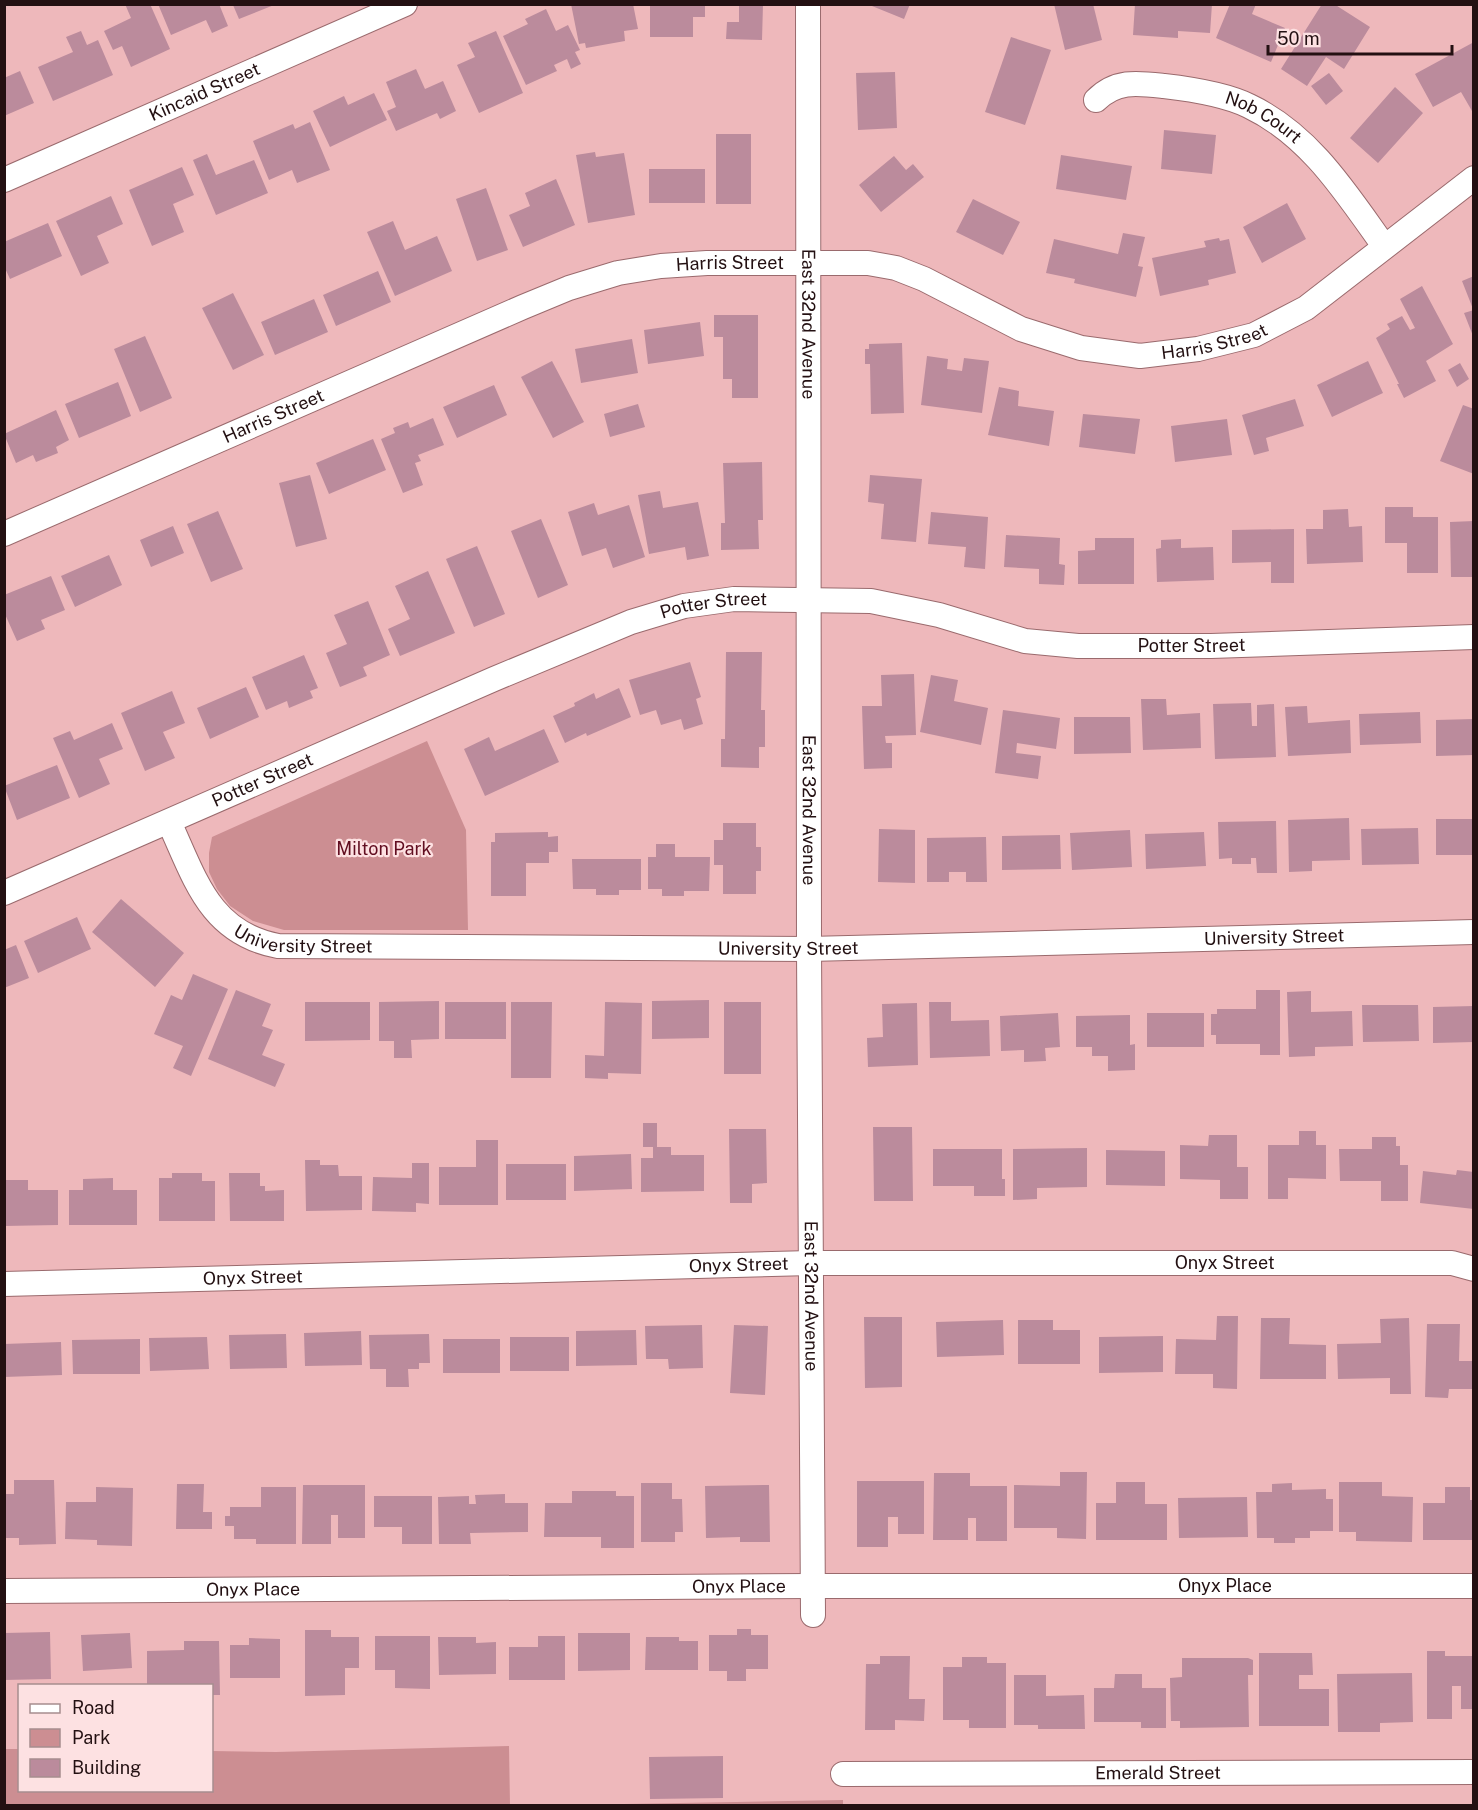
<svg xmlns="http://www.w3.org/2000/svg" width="1478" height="1810" font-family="'Public Sans',sans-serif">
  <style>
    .green { fill: #cc8e92 }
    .building { fill: #bb8b9c }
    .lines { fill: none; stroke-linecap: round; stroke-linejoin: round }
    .minor-casing { stroke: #9a6a6d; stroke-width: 26 }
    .minor { stroke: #fff; stroke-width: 24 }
    .labels { text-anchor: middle; stroke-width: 4.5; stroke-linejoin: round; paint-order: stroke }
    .street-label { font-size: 18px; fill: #231012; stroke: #fde1e2 }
    .park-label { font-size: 18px; fill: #610d20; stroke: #fde1e2 }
  </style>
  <rect width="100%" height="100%" fill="#eeb8bb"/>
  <path class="green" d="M427,741l39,89 2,100h-184l-31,-9 -23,-15 -13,-17 -8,-17v-19l3,-16z
    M509,1746l1,59h-505v-56h14l1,41h192v-39l64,1z
    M843,1800v6l-275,-1z"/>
  <path class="building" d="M125,4h25l20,45 -39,18 -9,-21 -9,4 -9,-19 27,-13z
    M158,4h61l9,22 -16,7 -6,-13 -35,15z
    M571,4h62l5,25 -14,2 1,10 -39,7 -1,-5 -6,1z
    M650,4h55v13h-12v20h-43z
    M739,4h24l-1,36 -36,-1 1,-17h12z
    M867,4h43l-6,15z
    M1054,4h39l9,36 -37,10z
    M1135,4h77l-2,29 -32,-2v7l-45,-3z
    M1230,4h26l-4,10 33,14 -14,34 -55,-24z
    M1322,4h12l36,23 -26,42 -18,-12 -19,29 -26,-17z
    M233,5h41l-35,14z
    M546,9l10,22 12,-6 12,25 -5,2 6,12 -10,5 -4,-10 -13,6 3,6 -31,14 -23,-49 25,-12 -3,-5z
    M81,31l6,14 11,-5 15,35 -60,26 -15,-34 35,-15 -7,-15z
    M496,31l27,62 -44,20 -22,-48 18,-8 -7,-14z
    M1011,37l40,13 -26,75 -40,-13z
    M1474,42v68l-2,1 -11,-19 -28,15 -18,-33z
    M416,69l9,20 18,-8 13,30 -16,8 -3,-6 -41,18 -9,-20 9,-4 -10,-25z
    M20,71l14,32 -30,13v-38z
    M895,72l2,56 -39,2 -2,-57z
    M1329,73l14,18 -17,14 -15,-19z
    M1395,87l28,26 -45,50 -28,-25z
    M374,93l13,27 -57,27 -17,-36 31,-15 4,9z
    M310,122l20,48 -33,13 -5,-13 -23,10 -16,-39 40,-17 2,5z
    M1164,130l52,5 -4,39 -51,-5z
    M716,134h35v70h-35z
    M595,152l1,5 28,-4 11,62 -47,8 -12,-68z
    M207,154l9,21 38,-15 14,33 -52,22 -23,-55z
    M1061,155l71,11 -6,34 -70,-11z
    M894,156l12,14 7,-6 11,13 -43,35 -22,-27z
    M182,167l12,28 -21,9 11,28 -32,14 -23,-56z
    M649,169h56v34h-56z
    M556,179l19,46 -52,22 -14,-32 21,-9 -5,-13z
    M486,188l22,62 -31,11 -21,-62z
    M111,196l12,28 -26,12 12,27 -28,13 -25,-55z
    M973,199l47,23 -17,33 -47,-23z
    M1287,203l19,36 -44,24 -19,-36z
    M393,221l12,29 32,-14 15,35 -57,25 -28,-64z
    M48,223l14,33 -52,23 -6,-13v-24z
    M1123,233l22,4 -7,29 5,1 -7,30 -62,-14 1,-4 -29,-6 8,-34 64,15z
    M1219,238l1,3 9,-2 7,34 -28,7 1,5 -49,11 -8,-38 54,-11 -2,-6z
    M378,271l13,31 -55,24 -13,-31z
    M1474,276v33h-1l-11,-28z
    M1422,286l31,58 -27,17 10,20 -32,17 -7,-14h2l-23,-46 14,-9 -3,-5 15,-8 8,14 5,-2 -15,-29z
    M233,293l31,62 -31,15 -31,-62z
    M314,299l14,33 -53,23 -14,-33z
    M1474,310v26h-1l-9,-23z
    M714,315h44v83h-26v-19h-9v-42h-9z
    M700,322l4,34 -56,8 -4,-34z
    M145,336l27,62 -32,14 -26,-63z
    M632,339l6,34 -57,10 -6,-34z
    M902,343l2,70 -33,1 -1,-50h-5v-15h4v-5z
    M927,356l21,3 -1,10 15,2 2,-13 25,3 -7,52 -61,-8z
    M552,361l32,61 -31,16 -32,-61z
    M1368,361l15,32 -51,24 -15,-32z
    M1460,363l9,16 -12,8 -9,-17z
    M118,382l13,34 -52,22 -14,-34z
    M494,385l13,30 -50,23 -14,-31z
    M999,387l20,4 -1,15 36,5 -5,35 -61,-11z
    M1295,399l9,27 -38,12 3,13 -15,4 -12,-40z
    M638,404l7,23 -35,10 -6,-23z
    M1463,405l11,4v65l-34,-13z
    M56,410l13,30 -13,7 2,6 -22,9 -3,-7 -17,8 -12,-29z
    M1083,414l57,5 -5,35 -56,-7z
    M433,418l11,27 -26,10 3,6 -6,2 8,22 -20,8 -22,-54 14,-6 -2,-5 15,-6 2,6z
    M1227,419l5,36 -57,7 -4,-36z
    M373,439l13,31 -57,24 -13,-31z
    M762,462l1,58h-5l1,29 -38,1v-27h4l-2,-60z
    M310,475l17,64 -31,8 -17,-64z
    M870,475l52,4 -6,63 -35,-3 3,-35 -16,-2z
    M660,491l3,17 35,-6 11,54 -22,4 -2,-13 -36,7 -11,-59z
    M594,503l4,12 31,-10 16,52 -32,11 -7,-20 -24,8 -14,-44z
    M1385,507h28v10h25v56h-31v-30h-22z
    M1348,509l1,18 13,-1 1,36 -56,2 -1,-35h17v-19z
    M218,511l25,58 -32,13 -24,-58z
    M931,512l57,5 -3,52 -21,-2 2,-20 -38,-3z
    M541,519l27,66 -30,13 -27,-67z
    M1474,521v56h-23l-1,-55z
    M173,526l11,27 -33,14 -11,-27z
    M1294,529v54h-23v-21l-39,1v-33z
    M1006,535l54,3 -1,26 6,1 -1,20 -25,-1v-15l-35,-2z
    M1095,538h39v46h-56v-33l17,-1z
    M1181,539v9l32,-1 1,33 -57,2 -1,-33 5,-1v-8z
    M477,546l28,68 -31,13 -28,-68z
    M109,555l13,30 -47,22 -14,-31z
    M428,571l27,62 -55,23 -12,-27 22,-10 -15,-33z
    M51,576l14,34 -24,10 4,9 -28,12 -13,-29v-17z
    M368,601l22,54 -27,12 4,9 -27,11 -14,-34 21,-9 -13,-29z
    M726,652h36l-1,58h4v37h-6v21l-38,-1v-28h4z
    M304,655l14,33 -8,3 3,7 -24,10 -2,-7 -21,9 -14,-33z
    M690,662l11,35 -5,2 7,25 -19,6 -3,-11 -20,6 -5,-15 -16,5 -11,-35z
    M914,674l2,61 -31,1 1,7h6v25l-28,1 -2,-63h20l-1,-31z
    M931,675l27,5 -4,21 34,7 -7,37 -61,-13z
    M246,687l13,30 -49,22 -13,-31z
    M619,688l12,29 -44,19 -1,-3 -21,10 -12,-27 22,-10 -1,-3 20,-10 2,6z
    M172,691l13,32 -22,9 12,26 -30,13 -24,-58z
    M1141,699h25l1,16 33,-2 1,35 -58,2z
    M1251,703l1,23h5v-21l17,-1 2,53 -61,2 -2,-55z
    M1307,706l1,17 42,-3 1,33 -63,3 -3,-49z
    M1003,710l57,8 -4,31 -39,-6 -1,10 25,3 -3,23 -43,-6z
    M1420,712l1,31 -61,2 -1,-31z
    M1074,717h56l1,36 -57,1z
    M1474,719v36l-38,1v-36z
    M112,723l11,26 -24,10 11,25 -31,14 -26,-60 17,-7 4,9z
    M544,729l15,33 -74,34 -21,-47 25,-12 6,14z
    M57,765l13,33 -53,22 -13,-34z
    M1349,818l1,42 -38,1v10l-23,1 -1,-52z
    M1436,819h38v36h-38z
    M1276,821l1,52h-20l-1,-15h-5v6h-19v-6l-13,1 -1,-37z
    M723,823h33v24h5v24h-5v23h-33v-29h-9v-25h9z
    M1418,828l1,36 -57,1 -1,-36z
    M879,829l36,1v53l-37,-1z
    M1130,830l2,37 -60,3 -2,-37z
    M548,832v5l10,-1v16h-9v11h-23v33h-35v-54h4v-9z
    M1204,832l2,34 -60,3 -1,-35z
    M1060,835l1,34 -59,1v-34z
    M986,837l1,45h-21v-10h-17v10h-22v-44z
    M656,844h19v13h35l-1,34h-25v5h-22v-7h-14v-32h8z
    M572,859h69v31h-22v5h-23v-6h-23z
    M121,899l63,54 -29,34 -63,-55z
    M77,917l14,32 -53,24 -14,-32z
    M16,945l13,33 -25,10v-38z
    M193,974l35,15 -37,87 -18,-8 10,-22 -29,-12 17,-39 11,5z
    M236,990l35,14 -9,22 11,4 -11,25 23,9 -10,23 -67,-28z
    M1256,990h24v65h-20v-11h-44v-9h-5v-21h6v-5h39z
    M1311,991v21l41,-1 1,35 -38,1v9l-26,1 -2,-65z
    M709,1000v38l-57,1v-38z
    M439,1001v38l-28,1 1,18h-18v-17h-15v-39z
    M305,1002h65v38l-65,1z
    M445,1002h61v37h-61z
    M511,1002h41l-1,76h-40z
    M605,1002l37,1 -1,71 -33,-1v6l-23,-1v-23l19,1z
    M724,1002h37v72h-37z
    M929,1002h22v19l38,-1 1,36 -60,2z
    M917,1003l1,62 -50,2 -1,-29 16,-1 -1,-33z
    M1362,1005h56l1,36 -56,1z
    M1474,1006v36l-41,1v-36z
    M1058,1013l2,34 -15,1 1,13 -22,1v-12l-23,1 -1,-35z
    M1147,1013h57v34h-57z
    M1130,1015v30l5,-1v26l-27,1v-15h-16v-9h-16v-31z
    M643,1123h14v24h14v8h33v36l-63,1v-34h12v-11h-10z
    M873,1127h39l1,74h-39z
    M729,1129h37l1,54 -15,1v19h-22z
    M1299,1131h17v14h10v34l-38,-1v21h-20v-54h31z
    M1209,1135h28v32h11v32h-28v-19l-40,-1v-34l28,1z
    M1372,1137h24v9h4v19h8v36h-27v-20h-41l-1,-32h33z
    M476,1140h22v65h-59v-38h37z
    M1087,1148v39l-50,1v11l-24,1v-51z
    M933,1149h69v30h3v17h-31v-10h-41z
    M1106,1150l59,1v35l-59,-1z
    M631,1154l1,35 -58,2v-35z
    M305,1160h15v5h18l1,11h23v34l-56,1z
    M412,1163h17v41l-13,-1v9l-44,-1 1,-34 39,1z
    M506,1164h60v36h-60z
    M1457,1170l17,2v37l-54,-6 3,-32 33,4z
    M172,1173h30v8h13v40h-56v-43h13z
    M229,1173h31v13h5v5l19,-1v31h-54z
    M113,1178v12h24v35h-68v-35h14v-11z
    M4,1180h24v10h30v35l-54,1z
    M1217,1316h21l-1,73 -24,-1v-14h-38l1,-35 40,1z
    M864,1317h38v70l-37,1z
    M1261,1318h29l-1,26 37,1v34h-66z
    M1409,1318l2,76h-21v-16l-52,1 -1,-35 44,-1 -1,-24z
    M1003,1320l1,35 -67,2 -1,-35z
    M1018,1320h35v10h27v34h-62z
    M1427,1324h33l-1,37h15v28h-25l-1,9 -23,-1z
    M702,1325l1,43 -34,1 -1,-10h-22l-1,-33z
    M734,1325l34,1 -3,69 -35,-2z
    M636,1330l1,35 -61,1v-35z
    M361,1331l1,34 -57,1 -1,-33z
    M286,1334l1,34 -57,1 -1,-34z
    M429,1334l1,29h-11v6h-11l1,18h-23v-18h-16l-1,-34z
    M1163,1336v36l-64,1v-36z
    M207,1337l2,32 -59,2 -1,-33z
    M510,1337h59v34h-59z
    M140,1339v35h-67l-1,-34z
    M443,1339h57v34h-57z
    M61,1342l1,33 -58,2v-33z
    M1060,1472h27l-1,67 -29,-1v-10h-43v-43l46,1z
    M934,1473h36v13h37v55h-31v-23h-8v22h-35z
    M14,1480h40l2,64 -37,1v-7h-15v-44h10z
    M857,1481h67v53h-26v-17h-10v30h-31z
    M1116,1482h29v22h22v36h-71v-37h20z
    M1339,1482h43v14l31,1 -1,45 -56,-1v-9h-17z
    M641,1483h31v16h10l1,33h-8v10h-34z
    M1292,1483v7l34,-1v10h7v32h-23v7h-15v5h-21v-5h-17l-1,-46h16v-8z
    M177,1484h27l-1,28h9v17h-36z
    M303,1485h62v53h-27v-23h-7v29h-29z
    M769,1485l1,57h-30v-5l-34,1 -1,-52z
    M96,1487l37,1 -1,58 -35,-1v-5l-32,-1 1,-37h30z
    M261,1487h35v57h-40v-5h-22v-13h-9v-10h5v-9h31z
    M1445,1487h25v13h4v40h-51v-37h22z
    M572,1491h44v5h18v52h-33v-11h-57l1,-34h27z
    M505,1494v9h23v29l-58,1 1,11h-32l-1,-47 31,-1v8h7l-1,-9z
    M374,1496h58v48h-30v-17h-28z
    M1247,1497l1,40 -69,1 -1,-40z
    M737,1629h14v6h17v34h-22v12h-19v-10h-18v-36h28z
    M305,1630h26v7h28v31h-14v27l-40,1z
    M50,1632l1,47 -47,1v-47z
    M130,1633l2,35 -49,3 -2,-36z
    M578,1633h52v37l-52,1z
    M375,1636h55v53l-35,-1v-18h-20z
    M538,1636h27v44h-56v-33h29z
    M438,1637h38v6l20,-1v32l-57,1z
    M646,1637h33v4h19v29h-53z
    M249,1638l31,1v39h-50v-33h19z
    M184,1641h35l1,54h-8v-9h-65v-35l37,-1z
    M1427,1651h18v5h29v53h-13v-23h-9v33h-25z
    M1259,1653h53l1,22h-14v14h30v37h-70z
    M880,1656h30l-1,43h16l-1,22 -29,-1v10h-30l1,-66h14z
    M962,1657h25v6h19v65h-37v-8h-26v-53h19z
    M1182,1658h66l5,2v15h-5l1,52 -69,1v-7h-9l-1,-43 12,-1z
    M1412,1673l1,49 -33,1v9h-42l-1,-58z
    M1115,1674h27v14h24v40h-25v-6h-47v-34h20z
    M1014,1675h32v21l38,-1 1,34h-47v-4h-24z
    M723,1756v42l-73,1 -1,-42z"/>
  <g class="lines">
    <defs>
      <g id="minor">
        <path id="s1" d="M808,4l1,945 4,666"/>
        <path id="s2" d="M1096,100c20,-20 41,-17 68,-14 26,3 61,8 85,20 61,29 97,87 135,140"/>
        <path id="s3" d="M4,180l401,-176"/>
        <path id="s4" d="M4,534l519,-227 46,-19 49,-15 43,-7 46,-3h161l28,5 28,11 97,50 60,19 59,8 58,-7 56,-14 52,-27 168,-130"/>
        <path id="s5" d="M169,822c26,56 40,111 109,124l531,3 665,-17"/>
        <path id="s6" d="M4,893l490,-214 137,-57 53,-16 50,-7 137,2 68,14 86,26 53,5h133l263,-9"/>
        <path id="s7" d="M4,1284l807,-21h641l22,6"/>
        <path id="s8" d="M4,1591l808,-5h662"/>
        <path id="s9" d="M843,1774l631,-2"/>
      </g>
    </defs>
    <use href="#minor" class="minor-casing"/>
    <use href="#minor" class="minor"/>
  </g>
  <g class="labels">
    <g class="street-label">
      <text dy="6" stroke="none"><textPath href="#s3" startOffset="219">Kincaid Street</textPath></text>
      <text dy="6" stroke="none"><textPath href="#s2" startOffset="178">Nob Court</textPath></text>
      <text dy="6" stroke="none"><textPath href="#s4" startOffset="780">Harris Street</textPath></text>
      <text dy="6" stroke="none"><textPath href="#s1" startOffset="320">East 32nd Avenue</textPath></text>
      <text dy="6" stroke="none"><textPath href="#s4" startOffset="1284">Harris Street</textPath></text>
      <text dy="6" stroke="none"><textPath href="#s4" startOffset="294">Harris Street</textPath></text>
      <text dy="6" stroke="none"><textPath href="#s6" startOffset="768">Potter Street</textPath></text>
      <text dy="6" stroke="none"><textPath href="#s6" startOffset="1252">Potter Street</textPath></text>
      <text dy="6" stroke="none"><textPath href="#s6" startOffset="282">Potter Street</textPath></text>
      <text dy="6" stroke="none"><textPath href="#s1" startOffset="806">East 32nd Avenue</textPath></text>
      <text dy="6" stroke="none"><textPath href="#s5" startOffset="198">University Street</textPath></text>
      <text dy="6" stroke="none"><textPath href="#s5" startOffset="1170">University Street</textPath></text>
      <text dy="6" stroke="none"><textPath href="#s5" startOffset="684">University Street</textPath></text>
      <text dy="6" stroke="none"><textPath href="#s7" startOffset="1221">Onyx Street</textPath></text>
      <text dy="6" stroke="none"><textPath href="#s7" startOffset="735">Onyx Street</textPath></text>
      <text dy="6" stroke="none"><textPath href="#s7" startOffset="249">Onyx Street</textPath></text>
      <text dy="6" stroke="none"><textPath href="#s1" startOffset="1292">East 32nd Avenue</textPath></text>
      <text dy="6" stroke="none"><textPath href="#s8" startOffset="1221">Onyx Place</textPath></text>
      <text dy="6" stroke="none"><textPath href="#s8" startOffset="735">Onyx Place</textPath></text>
      <text dy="6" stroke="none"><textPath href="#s8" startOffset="249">Onyx Place</textPath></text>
      <text dy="6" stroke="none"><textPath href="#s9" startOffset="315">Emerald Street</textPath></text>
    </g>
    <g class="park-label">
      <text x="384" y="855">Milton Park</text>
    </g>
  </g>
  <rect width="1478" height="1810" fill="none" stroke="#231012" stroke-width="12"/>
  <rect x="18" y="1684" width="195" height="108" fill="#fde1e2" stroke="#a68d8f" stroke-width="1.5"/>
  <rect x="30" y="1704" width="30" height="9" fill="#ffffff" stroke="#a68d8f" stroke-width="1.5"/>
  <text x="72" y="1714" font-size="18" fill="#231012">Road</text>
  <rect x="30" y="1729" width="30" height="18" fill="#cc8e92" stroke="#a68d8f" stroke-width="1.5"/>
  <text x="72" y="1744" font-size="18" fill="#231012">Park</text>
  <rect x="30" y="1759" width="30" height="18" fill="#bb8b9c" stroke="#a68d8f" stroke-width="1.5"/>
  <text x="72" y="1774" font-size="18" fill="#231012">Building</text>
  <path d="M1268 45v9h184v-9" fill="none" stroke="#231012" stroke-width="3"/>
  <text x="1277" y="45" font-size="18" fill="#231012" stroke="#fde1e2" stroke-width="4.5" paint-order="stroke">50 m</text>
</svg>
